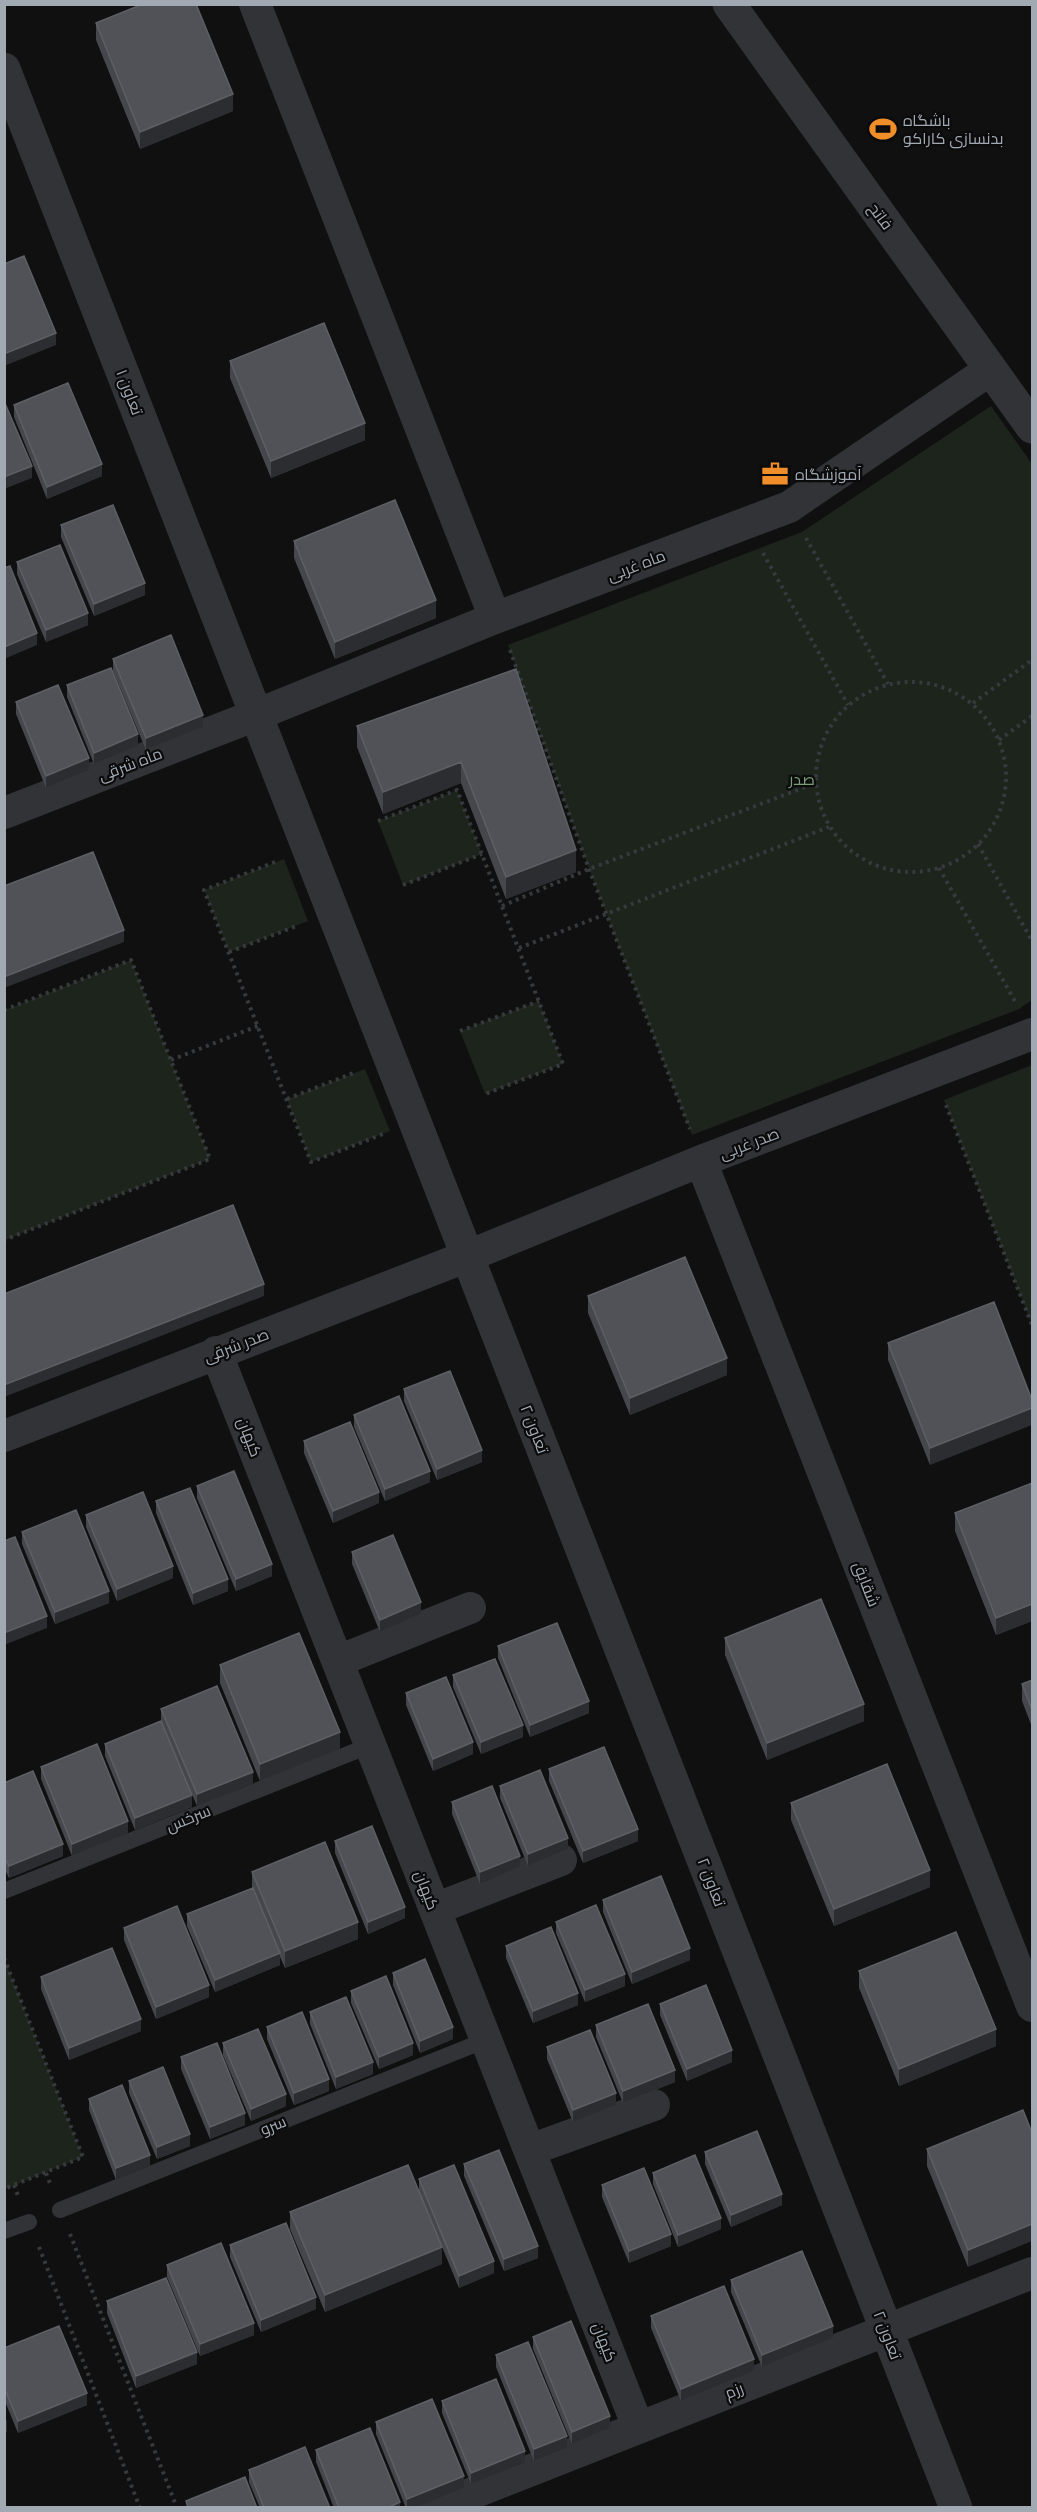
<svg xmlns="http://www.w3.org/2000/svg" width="1037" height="2512" font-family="Karla,Cairo,sans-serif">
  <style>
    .green { fill: #1c241c }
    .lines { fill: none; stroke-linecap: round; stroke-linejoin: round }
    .path { stroke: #373a3d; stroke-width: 4; stroke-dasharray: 3 4.5; stroke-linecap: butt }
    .service { stroke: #313336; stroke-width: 16 }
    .minor { stroke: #313336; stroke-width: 32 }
    .tertiary { stroke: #313336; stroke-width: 33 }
    .wall { fill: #46474c }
    .shaded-wall { fill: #2c2d30 }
    .building { fill: #505257; stroke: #5c6065; stroke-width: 1.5 }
    .labels { text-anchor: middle; stroke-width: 4.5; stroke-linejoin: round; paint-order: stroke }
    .poi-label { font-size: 16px; fill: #a1a9b2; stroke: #0b0b0c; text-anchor: start }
    .street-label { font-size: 16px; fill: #a1a9b2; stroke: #0b0b0c }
    .park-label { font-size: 16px; fill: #7b9d78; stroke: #0b0b0c }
  </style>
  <rect width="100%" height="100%" fill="#101011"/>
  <path class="green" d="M991,406l41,58v536l-13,9 -327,126 -103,-266 -81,-224 294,-113z
    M457,790l25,64 -79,31 -25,-64z
    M284,859l24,62 -79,31 -25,-62z
    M131,960l79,199 -205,81v-230z
    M539,1001l24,63 -78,30 -25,-63z
    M1032,1065v260l-88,-225z
    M365,1069l25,62 -79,31 -24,-63z
    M4,1958l79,199 -78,32 -1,-1z"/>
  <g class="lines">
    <path class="path" d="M806,538l82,146
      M763,553l85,152
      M510,650l79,219 101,260
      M816 777a95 95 0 1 1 190 0a95 95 0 1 1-190 0Z
      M973,703l59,-43
      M999,740l33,-24
      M378,821l79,-31 106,274 -78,30
      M978,844l54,97
      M275,862l-71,28 107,272 72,-28
      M939,868l77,135
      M403,885l79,-31
      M502,906l87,-37 227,-86
      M519,948l310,-121
      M229,952l70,-27
      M4,1010l127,-50 79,199 -206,81
      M460,1031l79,-30
      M171,1060l87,-34
      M287,1099l69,-27
      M946,1105l86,220
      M4,1958l79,199 -79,32
      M46,2173l5,13
      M14,2185l4,11
      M70,2234l107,274
      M39,2247l101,261"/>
    <path class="service" d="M4,1891l367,-146
      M60,2210l426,-170
      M4,2231l25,-9"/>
    <path class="minor" d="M255,4l240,614
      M4,813l252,-98 239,-97 294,-111 202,-138
      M701,1161l331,845
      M216,1352l422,1075
      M4,1436l464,-180 233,-95 331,-127
      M338,1661l132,-53
      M435,1909l126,-49
      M530,2150l124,-45
      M435,2508l597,-235"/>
    <path class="tertiary" d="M729,4l303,423
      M4,69l952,2439"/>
  </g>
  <path class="wall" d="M96,23l137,88 -93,38 -44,-109z
    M230,361l135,79 -94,38 -41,-100z
    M14,405l88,71 -55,23 -33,-82z
    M61,525l84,70 -51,21 -33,-79z
    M294,541l142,77 -101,41 -41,-101z
    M17,562l71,63 -42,17 -29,-68z
    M113,659l90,68 -57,23 -33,-79z
    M516,669l60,203 -70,27 -45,-116 -78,31 -26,-67v-21z
    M67,685l71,61 -44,18 -27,-67z
    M16,702l73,68 -43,18 -30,-74z
    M588,1296l139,79 -97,40 -42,-102z
    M994,1302l-64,163 -42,-105v-17z
    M404,1389l78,73 -45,18 -33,-79z
    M354,1415l76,67 -45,19 -31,-74z
    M304,1441l75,62 -46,20 -29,-70z
    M1032,1483v138l-36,14 -41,-104v-18z
    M197,1486l75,90 -36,15 -39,-93z
    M156,1501l72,90 -35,14 -37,-92z
    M86,1515l87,63 -56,23 -31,-74z
    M22,1532l87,71 -54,21 -33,-80z
    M352,1552l69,62 -41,18 -28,-68z
    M725,1638l139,83 -97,39 -42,-105z
    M498,1646l91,67 -59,24 -32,-79z
    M220,1665l120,84 -80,32 -40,-98z
    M453,1675l70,62 -42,17 -28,-67z
    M1032,1680v47l-10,-26v-17z
    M406,1693l67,61 -40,17 -27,-66z
    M161,1709l92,74 -56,23 -36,-85z
    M105,1744l87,63 -57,23 -30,-74z
    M41,1767l87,66 -56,23 -31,-77z
    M549,1769l89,72 -55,22 -34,-82z
    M4,1783l59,73 -54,22 -5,-10z
    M500,1786l68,63 -40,17 -28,-68z
    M452,1802l68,65 -40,17 -28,-70z
    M791,1803l139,84 -96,39 -43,-106z
    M335,1841l70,77 -37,16 -33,-81z
    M252,1872l106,67 -73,29 -5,-11v8l-65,27 -28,-66v-12l65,-26z
    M603,1900l87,60 -58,24 -29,-72z
    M556,1922l69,64 -40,16 -29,-69z
    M124,1928l85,69 -53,22 -32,-79z
    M506,1946l72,59 -45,18 -27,-65z
    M859,1971l137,75 -97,40 -40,-98z
    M393,1973l60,66 -33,14 -27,-68z
    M41,1977l100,54 -72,29 -28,-71z
    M351,1991l62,64 -34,14 -28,-66z
    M660,2004l72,58 -45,19 -27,-66z
    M310,2012l63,62 -37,15 -26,-65z
    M596,2025l79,57 -52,21 -27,-66z
    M267,2027l62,64 -35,14 -27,-66z
    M223,2043l63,63 -35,15 -28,-66z
    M547,2047l69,58 -43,17 -26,-63z
    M181,2057l64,68 -35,14 -29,-70z
    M129,2081l61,65 -33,13 -28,-66z
    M89,2099l61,68 -34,13 -27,-70z
    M1032,2133l-64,134 -41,-101v-17z
    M705,2152l77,53 -51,22 -26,-63z
    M464,2164l74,94 -34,13 -40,-95z
    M653,2173l68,56 -43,18 -25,-63z
    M419,2179l75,94 -35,15 -40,-97z
    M602,2185l69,61 -42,17 -27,-66z
    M290,2212l152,52 -117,48 -35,-83z
    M230,2245l86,64 -55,23 -31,-75z
    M167,2265l87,70 -54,21 -33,-79z
    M731,2280l102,58 -71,29 -31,-75z
    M107,2301l90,63 -61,24 -29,-75z
    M651,2316l103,55 -73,30 -30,-73z
    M533,2337l77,91 -38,16 -39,-95z
    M4,2348l83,57 -69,28 -14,-34z
    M496,2355l71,93 -33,13 -38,-94z
    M442,2401l83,62 -54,21 -29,-71z
    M376,2422l88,66 -49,20h-9l-30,-74z
    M316,2450l84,58h-66l-18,-46z
    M249,2470l81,38h-70l-11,-26z"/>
  <path class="shaded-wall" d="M233,94v17l-93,38v-17z
    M56,333v12l-52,21v-12z
    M365,423v17l-94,38v-17z
    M102,464v12l-55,23v-12z
    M32,466v12l-28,11v-12z
    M145,583v12l-51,21v-12z
    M436,600v18l-101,41v-17z
    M88,613v12l-42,17v-12z
    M37,633v12l-33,14v-12z
    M203,715v12l-57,23v-12z
    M138,734v12l-44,18v-11z
    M89,758v12l-43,18v-12z
    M461,762v21l-78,31v-22z
    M576,850v22l-70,27v-22z
    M124,930v12l-120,46v-11z
    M264,1284v12l-260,101v-12z
    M727,1358v17l-97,40v-17z
    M1032,1408v17l-102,40v-17z
    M482,1450v12l-45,18v-11z
    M430,1471v11l-45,19v-12z
    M379,1492v11l-46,20v-12z
    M272,1564v12l-36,15v-12z
    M173,1566v12l-56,23v-12z
    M228,1579v12l-35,14v-12z
    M109,1591v12l-54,21v-12z
    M421,1602v12l-41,18v-12z
    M1032,1604v17l-36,14v-17z
    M47,1616v12l-43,17v-12z
    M589,1701v12l-59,24v-12z
    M864,1704v17l-97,39v-17z
    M523,1725v12l-42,17v-12z
    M340,1732v17l-80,32v-17z
    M473,1742v12l-40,17v-12z
    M253,1772v11l-56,23v-12z
    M192,1795v12l-57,23v-12z
    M128,1821v12l-56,23v-12z
    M638,1829v12l-55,22v-12z
    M568,1838v11l-40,17v-12z
    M63,1844v12l-54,22v-12z
    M520,1856v11l-40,17v-12z
    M930,1870v17l-96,39v-17z
    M405,1907v11l-37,16v-12z
    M358,1922v17l-73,29v-17z
    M690,1948v12l-58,24v-12z
    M280,1953v12l-65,27v-12z
    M625,1974v12l-40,16v-12z
    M209,1985v12l-53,22v-12z
    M578,1993v12l-45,18v-12z
    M141,2019v12l-72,29v-12z
    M453,2027v12l-33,14v-12z
    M996,2029v17l-97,40v-17z
    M413,2043v12l-34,14v-12z
    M732,2050v12l-45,19v-12z
    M373,2062v12l-37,15v-12z
    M675,2070v12l-52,21v-12z
    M329,2079v12l-35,14v-12z
    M616,2093v12l-43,17v-12z
    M286,2094v12l-35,15v-12z
    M245,2113v12l-35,14v-12z
    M190,2134v12l-33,13v-12z
    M150,2155v12l-34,13v-12z
    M782,2194v11l-51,22v-12z
    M721,2218v11l-43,18v-12z
    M1032,2224v17l-64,26v-17z
    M671,2234v12l-42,17v-12z
    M538,2246v12l-34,13v-12z
    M442,2247v17l-117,48v-17z
    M494,2261v12l-35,15v-12z
    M316,2297v12l-55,23v-12z
    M254,2323v12l-54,21v-12z
    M833,2326v12l-71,29v-12z
    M197,2352v12l-61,24v-12z
    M754,2359v12l-73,30v-12z
    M87,2393v12l-69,28v-12z
    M610,2416v12l-38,16v-12z
    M7,2420v12l-3,1v-12z
    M567,2436v12l-33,13v-12z
    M525,2451v12l-54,21v-11z
    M464,2476v12l-49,20h-8v-9z
    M400,2502v6h-13z"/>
  <path class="building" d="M143,4h53l37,90 -93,38 -44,-109z
    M24,256l32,77 -52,21v-90z
    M324,323l41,100 -94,38 -41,-100z
    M68,383l34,81 -55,23 -33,-82z
    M4,401l28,65 -28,11z
    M395,500l41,100 -101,42 -41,-101z
    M113,505l32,78 -51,21 -33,-79z
    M60,545l28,68 -42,17 -29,-68z
    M10,566l27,67 -33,14v-79z
    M171,635l32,80 -57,23 -33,-79z
    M111,668l27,66 -44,19 -27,-68z
    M516,669l60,181 -70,27 -45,-115 -78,30 -26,-66z
    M58,685l31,73 -43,18 -30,-74z
    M93,852l31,78 -120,47v-91z
    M233,1205l31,79 -260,101v-91z
    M685,1257l42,101 -97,40 -42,-102z
    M994,1302l38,98v8l-102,40 -42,-105z
    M450,1371l32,79 -45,19 -33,-80z
    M399,1396l31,75 -45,18 -31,-74z
    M350,1422l29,70 -46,19 -29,-70z
    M234,1471l38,93 -36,15 -39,-93z
    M1032,1483v121l-36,14 -41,-105z
    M190,1488l38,91 -35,14 -37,-92z
    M143,1492l30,74 -56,23 -31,-74z
    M76,1510l33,81 -54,21 -33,-80z
    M393,1535l28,67 -41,18 -28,-68z
    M15,1537l32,79 -43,17v-92z
    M821,1599l43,105 -97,39 -42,-105z
    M557,1623l32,78 -59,24 -32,-79z
    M299,1633l41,99 -80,32 -40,-99z
    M495,1659l28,66 -42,17 -28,-67z
    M446,1677l27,65 -40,17 -27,-66z
    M1032,1680v30l-10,-26z
    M217,1686l36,86 -56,22 -36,-85z
    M161,1721l31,74 -57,23 -30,-74z
    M97,1744l31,77 -56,23 -31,-77z
    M604,1747l34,82 -55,22 -34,-82z
    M887,1764l43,106 -96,39 -43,-106z
    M540,1770l28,68 -40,16 -28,-68z
    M33,1771l30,73 -54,22 -5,-10v-73z
    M492,1786l28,70 -40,16 -28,-70z
    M372,1826l33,81 -37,15 -33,-81z
    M325,1842l33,80 -73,29 -33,-79z
    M661,1876l29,72 -58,24 -29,-72z
    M253,1888l27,65 -65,27 -28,-66z
    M596,1905l29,69 -40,16 -29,-68z
    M177,1906l32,79 -53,22 -32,-79z
    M551,1927l27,66 -45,18 -27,-65z
    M956,1932l40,97 -97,40 -40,-98z
    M112,1948l29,71 -72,29 -28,-71z
    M425,1959l28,68 -33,14 -27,-68z
    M386,1976l27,67 -34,14 -28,-66z
    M706,1985l26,65 -45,19 -27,-65z
    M346,1997l27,65 -37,15 -26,-65z
    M648,2004l27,66 -52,21 -27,-66z
    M302,2012l27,67 -35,14 -27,-66z
    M258,2029l28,65 -35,15 -28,-66z
    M590,2030l26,63 -43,17 -26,-63z
    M217,2043l28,70 -35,14 -29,-70z
    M163,2067l27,67 -33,13 -28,-66z
    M122,2085l28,70 -34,13 -27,-69z
    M1023,2110l9,23v91l-64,26 -41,-101z
    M757,2131l25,63 -51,21 -26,-63z
    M499,2150l39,96 -34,13 -40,-95z
    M695,2155l26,63 -43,17 -25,-62z
    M408,2165l34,82 -117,48 -35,-83z
    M454,2165l40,96 -35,15 -40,-97z
    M644,2168l27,66 -42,17 -27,-66z
    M286,2223l30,74 -55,23 -31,-75z
    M221,2243l33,80 -54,21 -33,-79z
    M802,2251l31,75 -71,29 -31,-75z
    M166,2278l31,74 -61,24 -29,-75z
    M724,2286l30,73 -73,30 -30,-73z
    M571,2321l39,95 -38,16 -39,-95z
    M59,2326l28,67 -69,28 -14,-34v-39z
    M528,2342l39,94 -33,13 -38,-94z
    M496,2379l29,72 -54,22 -29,-72z
    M432,2399l32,77 -57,23 -31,-77z
    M370,2428l30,74 -13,6h-48l-23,-58z
    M305,2447l25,61h-66l-15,-38z
    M245,2477l12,31h-69l-2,-7z"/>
  <defs>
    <symbol id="stadium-bare" viewBox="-9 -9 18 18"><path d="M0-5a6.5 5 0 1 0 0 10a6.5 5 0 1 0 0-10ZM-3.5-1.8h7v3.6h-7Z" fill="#f08f29" stroke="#0b0b0c" stroke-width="2.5" paint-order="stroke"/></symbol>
    <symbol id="office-bare" viewBox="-9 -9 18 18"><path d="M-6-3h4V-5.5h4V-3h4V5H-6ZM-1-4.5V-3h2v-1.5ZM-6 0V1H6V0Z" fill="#f08f29" stroke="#0b0b0c" stroke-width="2.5" paint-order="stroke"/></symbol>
  </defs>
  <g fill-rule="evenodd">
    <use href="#stadium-bare" x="864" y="110" width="38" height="38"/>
    <use href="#office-bare" x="756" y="455" width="38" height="38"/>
  </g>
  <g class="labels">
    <g class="poi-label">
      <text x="903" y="126">باشگاه<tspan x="903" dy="18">بدنسازی کاراکو</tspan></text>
      <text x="795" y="480">آموزشگاه</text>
    </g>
    <g class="street-label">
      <text transform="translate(881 216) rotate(54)" y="6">فاتح</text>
      <text transform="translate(130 392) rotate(69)" y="6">تعاون ۱</text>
      <text transform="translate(636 565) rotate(-21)" y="6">ماه غربی</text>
      <text transform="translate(130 764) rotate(-21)" y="6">ماه شرقی</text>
      <text transform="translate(749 1143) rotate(-21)" y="6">صدر غربی</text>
      <text transform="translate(236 1345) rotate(-21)" y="6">صدر شرقی</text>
      <text transform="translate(535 1429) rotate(69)" y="6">تعاون ۲</text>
      <text transform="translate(250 1437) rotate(69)" y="6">کیهان</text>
      <text transform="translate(867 1584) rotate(69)" y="6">شقایق</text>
      <text transform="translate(188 1818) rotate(-22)" y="6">سرخس</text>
      <text transform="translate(712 1882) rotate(69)" y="6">تعاون ۲</text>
      <text transform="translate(427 1890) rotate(69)" y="6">کیهان</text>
      <text transform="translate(273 2125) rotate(-22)" y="6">سرو</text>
      <text transform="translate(888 2335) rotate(69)" y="6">تعاون ۲</text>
      <text transform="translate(605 2342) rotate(69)" y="6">کیهان</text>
      <text transform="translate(734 2390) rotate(-21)" y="6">رزم</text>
    </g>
    <g class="park-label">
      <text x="802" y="785">صدر</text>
    </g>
  </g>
  <rect width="1037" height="2512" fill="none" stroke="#a1a9b2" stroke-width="12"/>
</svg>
